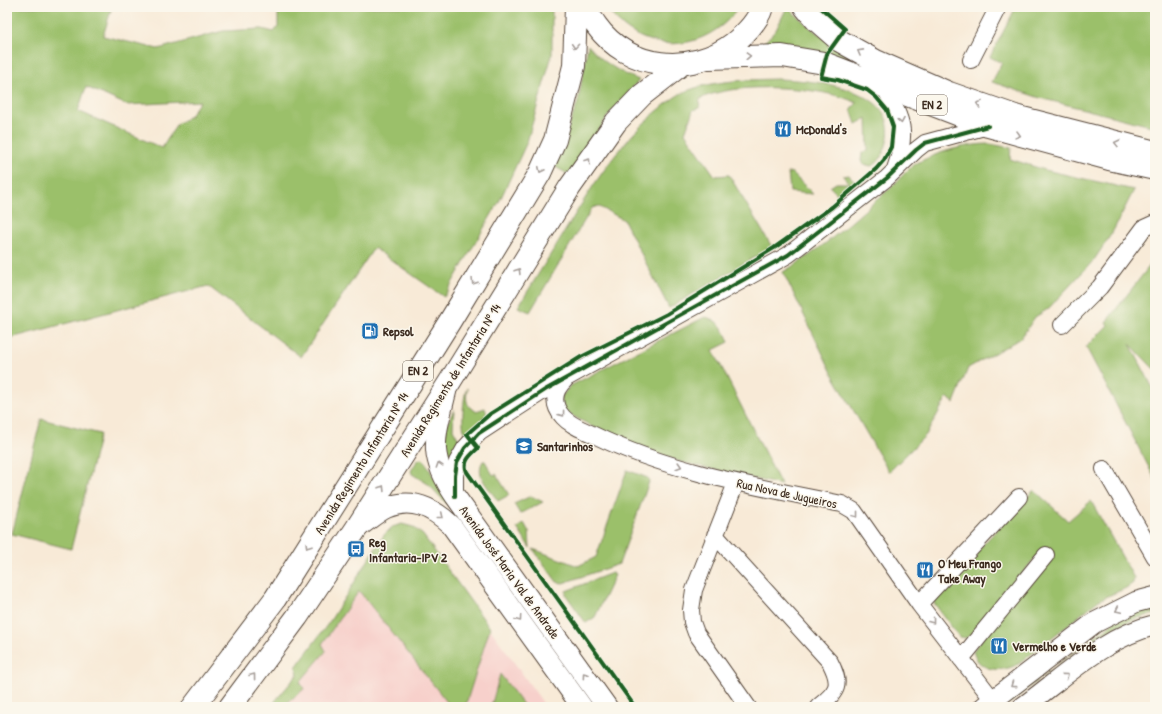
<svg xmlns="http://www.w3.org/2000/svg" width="1162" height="714" font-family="'Patrick Hand',sans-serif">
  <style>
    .built { fill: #f7d0cb }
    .green { fill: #9bc06b; stroke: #6b7544; fill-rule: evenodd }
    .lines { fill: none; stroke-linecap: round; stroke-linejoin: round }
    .minor-casing { stroke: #57473a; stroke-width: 18 }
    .tertiary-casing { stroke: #57473a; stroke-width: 22 }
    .primary-casing { stroke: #57473a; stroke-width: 24 }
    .minor { stroke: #fff; stroke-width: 16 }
    .tertiary { stroke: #fff; stroke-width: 20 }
    .primary { stroke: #fff; stroke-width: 22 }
    .cycleway-casing { stroke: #fbf7ec; stroke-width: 6 }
    .cycleway { stroke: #1b5e20; stroke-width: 4 }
    .oneway { stroke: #a79f9a }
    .labels { text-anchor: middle; stroke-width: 3; stroke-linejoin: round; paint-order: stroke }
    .shield { fill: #fbf7ec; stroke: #75685c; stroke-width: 1 }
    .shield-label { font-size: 12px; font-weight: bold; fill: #3b2a1e }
    .poi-label { font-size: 13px; font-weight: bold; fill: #3b2a1e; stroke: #fbf7ec; text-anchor: start }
    .street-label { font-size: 13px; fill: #3b2a1e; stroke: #fbf7ec }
  </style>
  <rect width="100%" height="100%" fill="#fbf7ec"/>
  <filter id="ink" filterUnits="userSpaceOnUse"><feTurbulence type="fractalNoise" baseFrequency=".025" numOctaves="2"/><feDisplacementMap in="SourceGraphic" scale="8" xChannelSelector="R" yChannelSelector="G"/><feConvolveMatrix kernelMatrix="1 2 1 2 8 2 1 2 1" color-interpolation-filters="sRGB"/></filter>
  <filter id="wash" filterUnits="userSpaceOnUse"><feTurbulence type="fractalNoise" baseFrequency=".012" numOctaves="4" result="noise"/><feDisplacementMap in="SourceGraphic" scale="16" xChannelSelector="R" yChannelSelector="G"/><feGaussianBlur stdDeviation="0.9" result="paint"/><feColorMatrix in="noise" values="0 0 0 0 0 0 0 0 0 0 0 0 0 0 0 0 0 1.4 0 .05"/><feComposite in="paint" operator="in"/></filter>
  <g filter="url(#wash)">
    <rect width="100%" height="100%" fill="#f8ead7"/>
    <path class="built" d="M402,524l11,3 10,8 123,172h-276l28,-33 -2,-7 34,-46 54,-86 8,-8z"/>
    <path class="green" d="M7,7h105l-9,29 55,13 65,-18 39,-2 12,3 4,-5v-20h274v48l-25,87 -27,58 -56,97 -70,-49 -73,109 -93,-71 -201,53zM86,87l41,18 73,-4 -10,15 -13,8 -15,24 -84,-37z
      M606,7h133c-34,48 -99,50 -133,0z
      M787,7l25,22 42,32 -29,-8 -64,-7 15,-16z
      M1016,7h139v120l-115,-29 -48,-16 10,-19 -12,-6z
      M588,45c14,17 31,27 51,35l-32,37 -36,59 -17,-10 24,-64z
      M777,79c35,1 124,8 110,63 -2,8 -7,22 -16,24l-7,-2 -3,-3 1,-8 6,-3 -1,-32 -11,6 -5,-15 6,-6c-33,-17 -124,-22 -157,-4l-1,9 -6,2 -8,23 30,43 14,-1 43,72 -103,61 -45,-88 -26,-14 -6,2 -62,104 -12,-5c17,-27 33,-54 50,-81 25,-41 50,-81 87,-113 9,-7 18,-16 29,-21 29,-12 63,-12 93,-13z
      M990,144l21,4 -1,11 35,11 89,20 -22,43 -18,27 -46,49 -13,8 -14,21 -53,30 -14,35 -7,-6 -21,38 -37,37 -56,-97 -50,-103c39,-22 71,-53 104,-81 11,-9 20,-23 32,-29 22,-11 47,-18 71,-18z
      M788,172l4,1 21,21 -23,-2z
      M849,175l6,6 -17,14 -8,-8 6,-4h13l-6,-7z
      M1155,259v111l-25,-26 25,48v87l-69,-132 22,-22 -2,-3z
      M705,317c14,3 19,12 24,25l-16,8 68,135 -100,-23 -68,-24 -49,-27 -3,-14 9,-11z
      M467,388c-1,10 -2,19 9,23l9,-3 2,7 -22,20c-4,-9 -2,-38 2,-47z
      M454,409l-1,20 6,11 -11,21 -5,-15 4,-21z
      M41,419l59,15 -29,115 -59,-15z
      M421,459l3,1 29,50 -25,-26 -16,-10 -1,-3 6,-10z
      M483,461h2l8,14 3,-1 13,21 -11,6c-8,-12 -24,-26 -15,-40z
      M627,470l21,8 1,4 -30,82 -56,19 -6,-1 -24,-33 45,17 18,-9z
      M1034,490l34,31 23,-20 43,77 -1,5 -7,5 -27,12 -79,63c-16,10 -42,10 -47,-12l74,-104 -12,11 -63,76 -6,4 -7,-1 -25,-34 -1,-5z
      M531,496l12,6 -23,12 -6,-10z
      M524,523l5,9 1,16 -13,-20z
      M402,524l11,3 10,8 67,93 -25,79h-14l-92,-116 -37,53 4,7 -26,31 4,7 -22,18h-12l28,-33 -2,-7 34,-46 54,-86 8,-8z
      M612,573l3,2 -1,2 -19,40 -9,6 -20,-28v-4z
      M1155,606v8c-51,7 -110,62 -151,93h-3l113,-85 11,-6z
      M500,674l25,33h-34z"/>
  </g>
  <g filter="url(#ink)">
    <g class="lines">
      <defs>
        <path id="minor" d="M971,60l27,-53
          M884,87c19,32 24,46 11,82
          M1062,325l38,-38 44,-59 11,-5
          M565,380c-12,11 -13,25 -2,37 8,9 21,13 31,18 78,38 165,52 248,69l12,7 65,93 74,96
          M1104,469l51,88
          M736,483l-42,107 -3,20 1,12 4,11 52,74
          M455,496v-20l2,-14 8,-14 14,-15 66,-43 243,-135 99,-77 29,-28 9,-7 63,-17
          M715,535l115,127c12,23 8,29 -12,45
          M919,604l100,-107
          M961,659l85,-104"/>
        <path id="tertiary" d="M446,392c-11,46 -19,62 9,104l152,211
          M357,528c9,-6 19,-15 29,-20 25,-11 46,-1 65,17l131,182
          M984,707l110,-84 42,-21 19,-5
          M1023,707c40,-29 83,-71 132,-82"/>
        <path id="primary" d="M584,7c3,6 8,12 12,18 32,45 95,51 138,18 11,-9 24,-22 28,-36
          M805,7l11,13 24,21 36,20 73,32 69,24 137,35
          M709,58l73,-2 42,7 164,63 121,33 46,10
          M193,707l82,-108 175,-278 90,-148 15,-33 19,-74 2,-59
          M230,707l67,-90 59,-88 93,-146 121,-196 46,-65 26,-27 40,-31"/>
      </defs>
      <use href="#minor" class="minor-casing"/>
      <use href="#tertiary" class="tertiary-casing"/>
      <use href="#primary" class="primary-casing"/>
      <use href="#minor" class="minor"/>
      <use href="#tertiary" class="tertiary"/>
      <use href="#primary" class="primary"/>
      <defs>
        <path id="cycleway" d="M455,496v-20l2,-14 8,-14 14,-15 66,-43 243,-135 99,-77 29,-28 9,-7 63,-17
          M635,707l-168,-235c-5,-11 4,-17 11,-24l-11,-14 23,-20 91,-57 86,-43 107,-66 58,-41 44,-38 8,-9 7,-13 2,-20 -6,-17 -11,-13 -9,-7 -29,-10 -17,-3 6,-23 18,-25 -25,-22"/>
      </defs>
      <use href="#cycleway" class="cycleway-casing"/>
      <use href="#cycleway" class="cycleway"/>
    </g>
    <defs><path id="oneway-chevron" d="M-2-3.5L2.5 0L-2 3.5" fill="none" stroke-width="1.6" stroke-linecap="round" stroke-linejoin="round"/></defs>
    <g class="oneway">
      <use href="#oneway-chevron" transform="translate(575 46) rotate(94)"/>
      <use href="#oneway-chevron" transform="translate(860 52) rotate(-151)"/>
      <use href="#oneway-chevron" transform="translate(748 56) rotate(-3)"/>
      <use href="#oneway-chevron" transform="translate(979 104) rotate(-161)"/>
      <use href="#oneway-chevron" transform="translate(901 121) rotate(80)"/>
      <use href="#oneway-chevron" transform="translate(1018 135) rotate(15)"/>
      <use href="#oneway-chevron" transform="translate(1117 143) rotate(-166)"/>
      <use href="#oneway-chevron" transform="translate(588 161) rotate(-54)"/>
      <use href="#oneway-chevron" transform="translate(541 170) rotate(116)"/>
      <use href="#oneway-chevron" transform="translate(518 271) rotate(-58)"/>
      <use href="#oneway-chevron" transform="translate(474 282) rotate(122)"/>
      <use href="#oneway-chevron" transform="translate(562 414) rotate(53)"/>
      <use href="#oneway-chevron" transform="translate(439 465) rotate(-108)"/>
      <use href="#oneway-chevron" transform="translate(679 466) rotate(17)"/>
      <use href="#oneway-chevron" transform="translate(382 488) rotate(-58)"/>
      <use href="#oneway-chevron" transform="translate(856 515) rotate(52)"/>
      <use href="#oneway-chevron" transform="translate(441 516) rotate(39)"/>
      <use href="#oneway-chevron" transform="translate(308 546) rotate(122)"/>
      <use href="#oneway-chevron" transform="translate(1118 610) rotate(155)"/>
      <use href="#oneway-chevron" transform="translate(519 619) rotate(54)"/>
      <use href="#oneway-chevron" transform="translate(932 621) rotate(52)"/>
      <use href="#oneway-chevron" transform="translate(585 675) rotate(-126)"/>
      <use href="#oneway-chevron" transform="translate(253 676) rotate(-53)"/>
      <use href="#oneway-chevron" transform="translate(1066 676) rotate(-36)"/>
      <use href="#oneway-chevron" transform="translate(1013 685) rotate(144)"/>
    </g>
  </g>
  <defs>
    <symbol id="restaurant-square" viewBox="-11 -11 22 22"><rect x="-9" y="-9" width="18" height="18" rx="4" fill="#1f6fb2" stroke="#fbf7ec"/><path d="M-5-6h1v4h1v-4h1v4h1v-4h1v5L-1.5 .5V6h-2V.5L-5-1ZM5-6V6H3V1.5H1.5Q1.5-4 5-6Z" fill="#fff"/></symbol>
    <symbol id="fuel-square" viewBox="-11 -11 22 22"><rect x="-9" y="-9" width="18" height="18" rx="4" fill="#1f6fb2" stroke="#fbf7ec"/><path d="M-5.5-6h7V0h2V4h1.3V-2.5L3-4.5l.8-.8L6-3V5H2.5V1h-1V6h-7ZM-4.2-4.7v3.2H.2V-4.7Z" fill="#fff"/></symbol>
    <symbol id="school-square" viewBox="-11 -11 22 22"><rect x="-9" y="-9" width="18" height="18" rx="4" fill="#1f6fb2" stroke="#fbf7ec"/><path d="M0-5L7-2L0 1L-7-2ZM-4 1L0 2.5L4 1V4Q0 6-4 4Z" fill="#fff"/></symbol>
    <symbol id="bus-square" viewBox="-11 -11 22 22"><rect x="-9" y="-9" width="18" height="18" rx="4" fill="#1f6fb2" stroke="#fbf7ec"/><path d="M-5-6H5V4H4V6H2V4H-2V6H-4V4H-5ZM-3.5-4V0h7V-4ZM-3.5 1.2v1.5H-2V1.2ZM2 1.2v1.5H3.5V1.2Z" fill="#fff"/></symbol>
  </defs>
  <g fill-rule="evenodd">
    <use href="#restaurant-square" x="773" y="119" width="20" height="20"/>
    <use href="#fuel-square" x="360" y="321" width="20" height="20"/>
    <use href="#school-square" x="514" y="436" width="20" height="20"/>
    <use href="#bus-square" x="346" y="539" width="20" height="20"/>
    <use href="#restaurant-square" x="915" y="560" width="20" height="20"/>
    <use href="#restaurant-square" x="989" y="636" width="20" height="20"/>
  </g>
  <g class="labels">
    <g class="shield">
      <rect x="917" y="95" width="30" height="20" rx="3"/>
      <rect x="403" y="361" width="30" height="20" rx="3"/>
    </g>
    <g class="shield-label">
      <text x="932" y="109">EN 2</text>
      <text x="418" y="375">EN 2</text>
    </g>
    <g class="poi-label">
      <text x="796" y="134">McDonald's</text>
      <text x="383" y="336">Repsol</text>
      <text x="537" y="451">Santarinhos</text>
      <text x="369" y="547">Reg<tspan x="369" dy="15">Infantaria-IPV 2</tspan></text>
      <text x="938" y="568">O Meu Frango<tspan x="938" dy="15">Take Away</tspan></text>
      <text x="1012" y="651">Vermelho e Verde</text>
    </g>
    <g class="street-label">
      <text transform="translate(450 380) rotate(-58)" y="5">Avenida Regimento de Infantaria Nº 14</text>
      <text transform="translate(361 463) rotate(-58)" y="5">Avenida Regimento Infantaria Nº 14</text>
      <text transform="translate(787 493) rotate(12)" y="5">Rua Nova de Jugueiros</text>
      <text transform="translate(510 572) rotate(54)" y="5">Avenida José Maria Val de Andrade</text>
    </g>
  </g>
  <rect width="1162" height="714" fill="none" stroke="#fbf7ec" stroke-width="24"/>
</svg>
